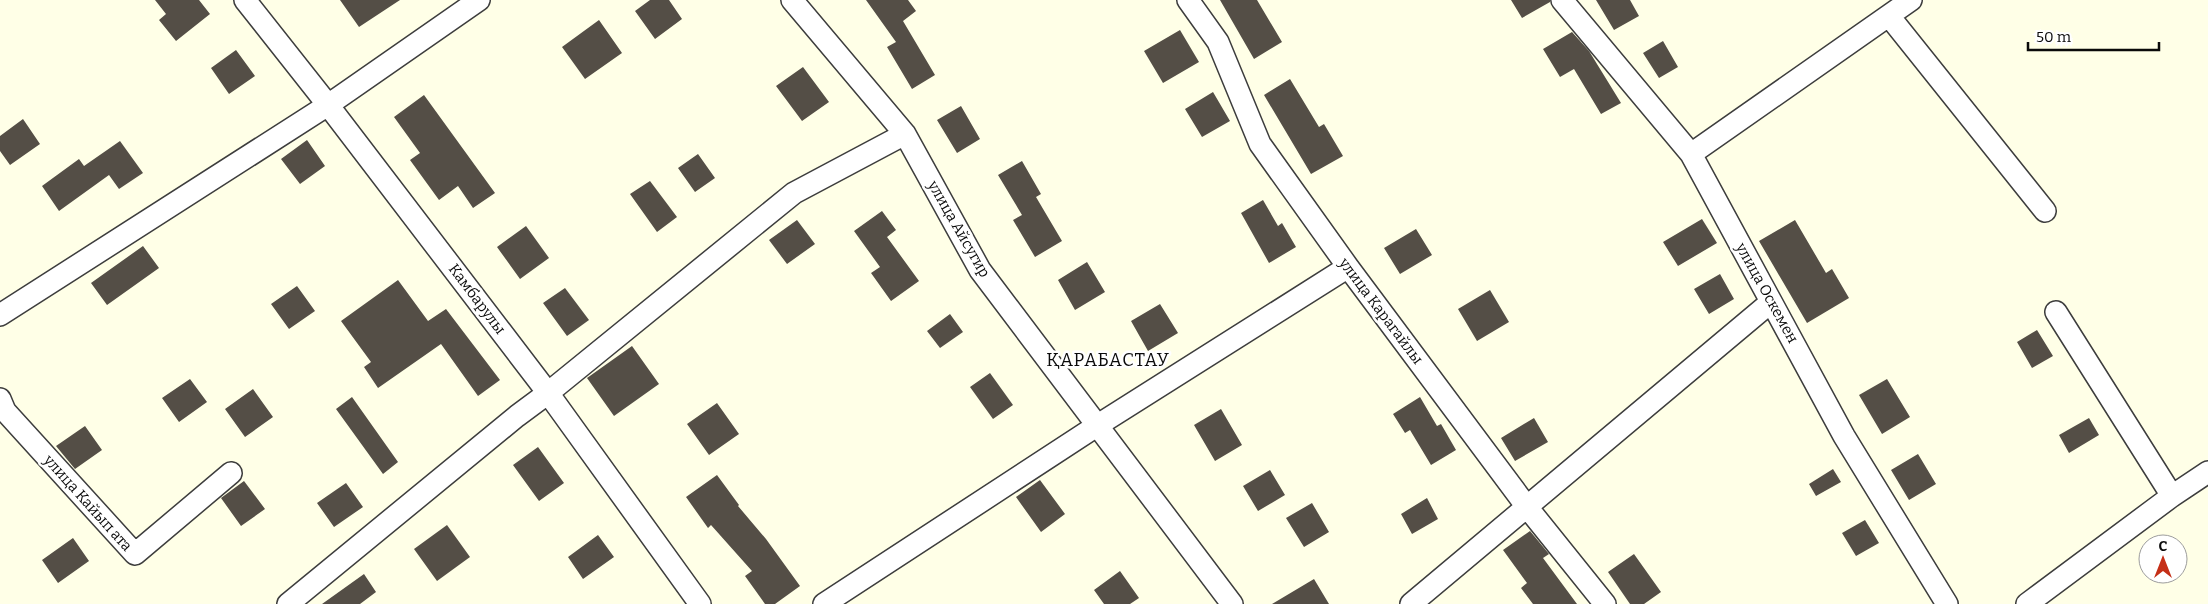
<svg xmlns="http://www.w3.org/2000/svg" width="2208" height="604" font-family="Bitter,serif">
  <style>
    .building { fill: #544e46 }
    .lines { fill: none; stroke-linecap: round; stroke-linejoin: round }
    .minor-casing { stroke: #3d3d3d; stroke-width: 24 }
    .minor { stroke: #fff; stroke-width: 21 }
    .labels { text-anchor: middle; stroke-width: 5; stroke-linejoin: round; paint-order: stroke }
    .street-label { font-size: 15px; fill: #0a0a0a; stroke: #fff }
    .quarter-label { font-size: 18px; letter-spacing: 1px; fill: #0a0a0a; stroke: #fff }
  </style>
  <rect width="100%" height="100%" fill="#ffffe7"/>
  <path class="building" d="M155,0h44l11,14 -34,27 -17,-21 7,-6z
    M340,0h60l-41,27z
    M650,0h19l13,19 -27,20 -20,-28z
    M866,0h42l8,11 -13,10 32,54 -23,14 -25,-42 9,-5z
    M1220,0h37l25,42 -28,17z
    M1511,0h39v2l-28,16z
    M1596,0h34l9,16 -25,14z
    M599,20l23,33 -37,26 -23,-32z
    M1180,30l19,32 -36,21 -19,-32z
    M1572,32l17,19 32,52 -20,11 -27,-45 -14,8 -17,-28z
    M1663,41l15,26 -19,11 -16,-25z
    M236,50l19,26 -26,18 -18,-26z
    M803,67l26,35 -27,19 -26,-35z
    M1290,79l29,48 5,-3 19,32 -32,18 -47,-79z
    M1213,92l17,29 -28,16 -17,-28z
    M424,95l71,98 -22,15 -15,-22 -19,14 -29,-40 10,-7 -26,-36z
    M961,106l19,33 -23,14 -20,-33z
    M23,119l17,25 -30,21 -10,-14v-15z
    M307,140l18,26 -25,18 -19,-25z
    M120,141l23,32 -24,16 -10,-14 -50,36 -17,-25 37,-27 5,7z
    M698,154l17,24 -20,14 -17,-24z
    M1022,161l19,33 -5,3 26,44 -27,16 -22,-37 9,-5 -24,-40z
    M650,181l27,36 -20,15 -27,-38z
    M1263,200l15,26 4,-3 14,24 -27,16 -28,-50z
    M882,211l14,19 -9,7 32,44 -28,20 -20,-28 9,-6 -26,-36z
    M1702,219l15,24 -39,23 -15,-24z
    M797,220l18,24 -28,20 -18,-24z
    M1795,220l31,53 6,-4 17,29 -42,25 -48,-82z
    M526,226l23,32 -29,21 -23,-32z
    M1416,229l16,26 -32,19 -16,-26z
    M143,246l16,22 -52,37 -16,-22z
    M1087,262l18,30 -30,18 -17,-30z
    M1720,274l14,25 -25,15 -15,-25z
    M398,280l30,41 18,-12 54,71 -22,16 -37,-52 -63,44 -14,-21 7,-5 -30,-41z
    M297,286l18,25 -26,18 -18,-25z
    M565,288l24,32 -22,16 -24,-33z
    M1490,290l19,32 -32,19 -19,-32z
    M1160,304l18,29 -30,18 -17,-30z
    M950,314l13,18 -23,16 -13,-17z
    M2037,330l16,26 -21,12 -15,-26z
    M632,346l27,38 -45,32 -27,-38z
    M990,373l23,32 -20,14 -23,-32z
    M190,379l17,23 -28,20 -17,-24z
    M1887,379l23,38 -28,17 -23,-39z
    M253,389l20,28 -28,20 -20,-28z
    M352,397l46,65 -15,12 -47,-65z
    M1420,397l17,29 4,-2 15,26 -25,15 -21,-35 -5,3 -12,-19z
    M717,403l22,31 -30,21 -22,-31z
    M1221,409l21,36 -27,16 -21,-36z
    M1534,418l14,24 -33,19 -14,-23z
    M2089,418l10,17 -30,18 -10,-18z
    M85,426l17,24 -27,19 -19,-23z
    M538,447l26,36 -25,18 -26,-36z
    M1918,454l18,30 -27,16 -18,-30z
    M1833,469l8,13 -25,14 -7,-12z
    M1270,470l15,25 -27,16 -15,-25z
    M717,475l22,30 -1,1 28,33 34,47 -25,18h-10l-20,-28 7,-5 -41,-46 -3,3 -22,-31z
    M1040,480l25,34 -24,18 -25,-35z
    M244,481l21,28 -24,17 -20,-28z
    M346,483l17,24 -29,20 -17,-24z
    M1427,498l11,21 -26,15 -11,-20z
    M1312,503l17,29 -25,15 -18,-29z
    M1865,520l14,23 -23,13 -14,-23z
    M447,525l23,32 -33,24 -23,-32z
    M1530,531l19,23 -6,4 34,46h-44l-12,-16 6,-5 -24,-33z
    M598,535l16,22 -31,22 -15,-22z
    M73,538l16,23 -31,22 -16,-23z
    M1634,554l27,38 -17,12h-14l-22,-32z
    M1120,571l19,27 -9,6h-26l-10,-14z
    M364,574l12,18 -16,12h-38z
    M1314,579l15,25h-57z"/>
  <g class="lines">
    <defs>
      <path id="minor" d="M245,0l83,105 220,288 152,211
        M792,0l113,134 75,136 252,334
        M1188,0l30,42 42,102 88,123 179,240 78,97
        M1562,0l129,154 153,282 103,168
        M1889,16l156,195
        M1691,154l220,-154
        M2056,312l116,184
        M0,315l328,-210 151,-105
        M0,399l5,12 130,143 96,-81
        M288,604l229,-188 31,-23 246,-200 111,-59
        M824,604l274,-179 250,-158
        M1411,604l360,-302
        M2027,604l145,-108 36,-24"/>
    </defs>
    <use href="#minor" class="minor-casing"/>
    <use href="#minor" class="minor"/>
  </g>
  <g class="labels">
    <g class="street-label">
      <text transform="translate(959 229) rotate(60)" y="5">улица Айсугир</text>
      <text transform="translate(1767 293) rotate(61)" y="5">улица Оскемен</text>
      <text transform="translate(477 299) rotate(53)" y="5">Камбарулы</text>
      <text transform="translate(1381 311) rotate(53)" y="5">улица Карагайлы</text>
      <text transform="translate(88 503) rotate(48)" y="5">улица Кайып ата</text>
    </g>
    <g class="quarter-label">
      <text x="1108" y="366">ҚАРАБАСТАУ</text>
    </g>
  </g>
  <g transform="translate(2163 559)"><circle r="24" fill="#ffffff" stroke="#9d9d9d"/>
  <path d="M0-4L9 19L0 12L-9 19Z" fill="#c52f17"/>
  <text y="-8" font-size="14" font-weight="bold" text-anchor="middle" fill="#0a0a0a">С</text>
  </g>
  <path d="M2028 42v8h131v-8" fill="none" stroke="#0a0a0a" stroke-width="2.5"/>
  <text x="2036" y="42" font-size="15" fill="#0a0a0a" stroke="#ffffff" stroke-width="4" paint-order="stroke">50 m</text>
</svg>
